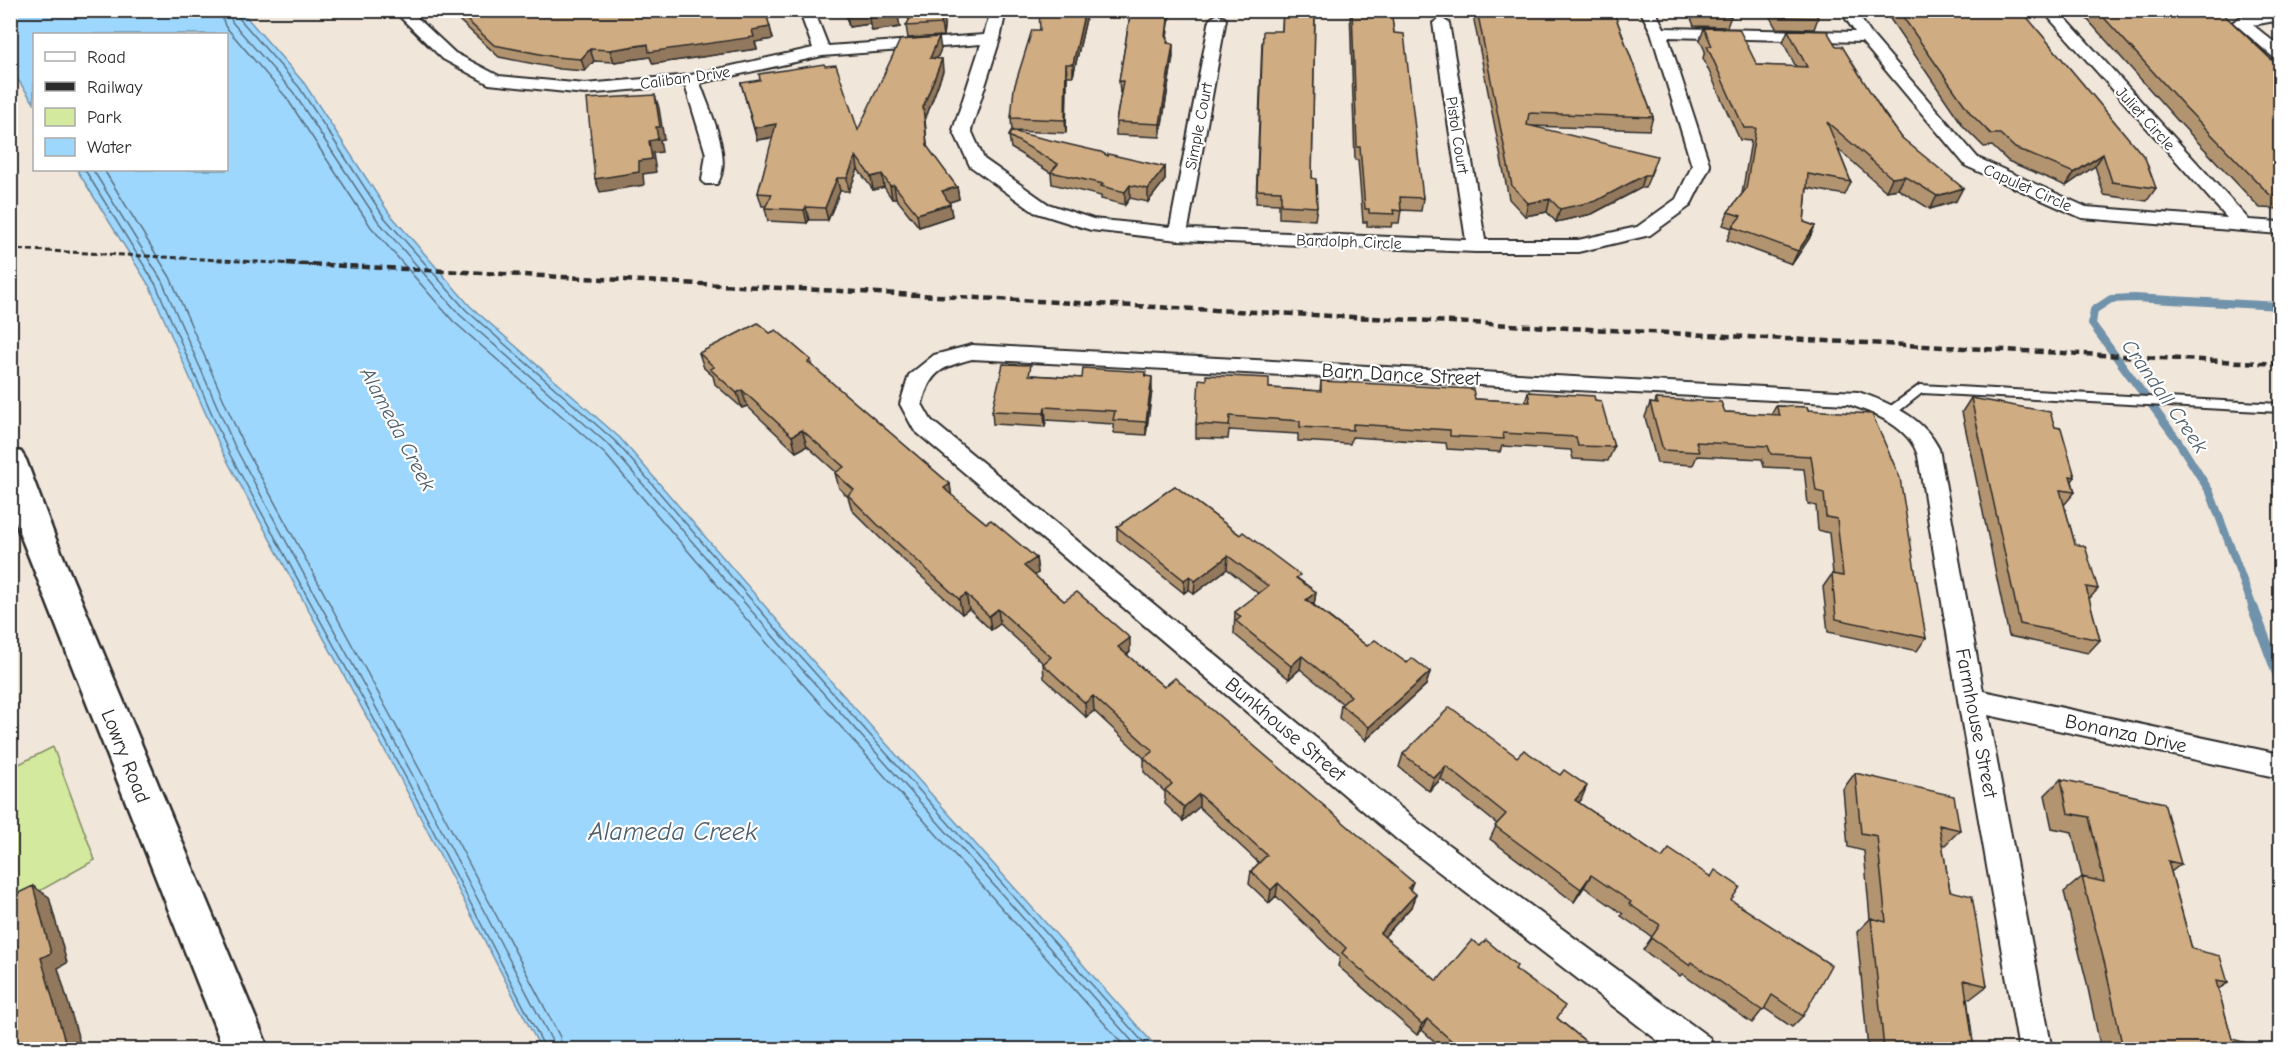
<svg xmlns="http://www.w3.org/2000/svg" width="2291" height="1060" font-family="'Comic Neue',sans-serif">
  <style>
    .green { fill: #d3e99e; stroke: #7f8a64; stroke-width: 1.5 }
    .water { fill: #9ed7fe; stroke: #7092aa; stroke-width: 1.5 }
    .lines { fill: none; stroke-linecap: round; stroke-linejoin: round }
    .shore { stroke: #59707f; stroke-width: 1.5 }
    .stream-far1 { stroke: #7092aa; stroke-width: 8 }
    .stream { stroke: #7092aa; stroke-width: 11 }
    .lane-casing { stroke: #2b2b2b; stroke-width: 4 }
    .street-casing { stroke: #2b2b2b; stroke-width: 4 }
    .secondary-casing { stroke: #2b2b2b; stroke-width: 5 }
    .lane { fill: #fff; fill-rule: evenodd }
    .street { fill: #fff; fill-rule: evenodd }
    .secondary { fill: #fff; fill-rule: evenodd }
    .rail-far1 { stroke: #2b2b2b; stroke-width: 3; stroke-dasharray: 6 3; stroke-linecap: butt }
    .rail { stroke: #2b2b2b; stroke-width: 4.5; stroke-dasharray: 8 4.5; stroke-linecap: butt }
    .wall { fill: #b39470; stroke: #2b2b2b; stroke-width: 1.5 }
    .shaded-wall { fill: #92785b; stroke: #2b2b2b; stroke-width: 1.5 }
    .building { fill: #d0ac82; stroke: #2b2b2b; stroke-width: 1.5 }
    .labels { text-anchor: middle; stroke-width: 4.5; stroke-linejoin: round; paint-order: stroke }
    .far-street-label { font-size: 16px; fill: #2b2b2b; stroke: #fff }
    .street-label { font-size: 20px; fill: #2b2b2b; stroke: #fff }
    .water-label { font-size: 21px; font-style: italic; fill: #4e5f6a; stroke: #fff }
    .near-water-label { font-size: 26px; font-style: italic; fill: #4e5f6a; stroke: #fff }
  </style>
  <rect width="100%" height="100%" fill="#f1e6da"/>
  <filter id="ink" filterUnits="userSpaceOnUse"><feTurbulence type="fractalNoise" baseFrequency=".0167" numOctaves="2"/><feDisplacementMap in="SourceGraphic" scale="12" xChannelSelector="R" yChannelSelector="G"/><feConvolveMatrix kernelMatrix="1 2 1 2 8 2 1 2 1" color-interpolation-filters="sRGB"/></filter>
  <g filter="url(#ink)">
    <path class="green" d="M53,747l42,113 -84,47v-139z"/>
    <path class="water" d="M10,11h231l63,72 85,130 81,93 150,132 175,203 363,408h-617l-140,-269 -178,-327 -73,-166 -73,-117h149v-136h-192v69l-23,-33z"/>
    <g class="lines">
      <path class="shore" d="M220,10l5,16 61,71 85,130 82,94 152,133 173,202 350,394
        M229,10l3,12 61,70 85,129 82,94 151,132 174,203 355,400
        M236,10l2,7 61,70 85,130 82,93 150,132 174,203 360,405
        M85,170l71,115 72,166 178,327 140,272
        M93,170l69,111 73,166 177,327 140,267 1,9
        M104,170l66,107 73,167 177,326 140,267 2,13"/>
      <path class="stream-far1" d="M2254,610l-44,-118 -32,-51 -86,-117 2,-14 17,-11 23,-1 146,8"/>
      <path class="stream" d="M2253,608l27,72"/>
      <defs>
        <path id="lane" d="M1920,385l360,19v8l-358,-19 -29,23h-8l-1,-3 1,-3z"/>
        <path id="street" d="M393,10h16l46,43 44,23 86,8 106,-9 122,-27 -14,-38h15l14,36 156,-11 7,-25h15l-6,29 -29,91 13,29 64,45 45,15 77,8 40,-208 8,-5 8,5 -38,210 278,11 -33,-217 8,-5 8,5 36,217h93l59,-13 39,-28 16,-33 -41,-134 -11,-22h15l9,18 191,4 -15,-22h15l16,24 107,124 108,49 141,11 -185,-208h16l191,210 31,2v12l-198,-16 -116,-52 -104,-124 -194,-5 42,129 -20,40 -40,29 -72,17h-102l-298,-12 -87,-10 -57,-18 -64,-46 -17,-36 28,-86 -159,12 -122,27c9,26 34,76 17,101h-12l-3,-4 4,-26 -21,-69 -100,9 -96,-10 -46,-25z
          M2280,11v9l-27,5 27,22v13l-6,-2 -41,-36 8,-5z
          M972,345l886,47c32,11 65,25 81,57l44,242 297,63v24l-292,-63 64,335h-33l-61,-350 -40,-244c-8,-29 -44,-43 -70,-52l-876,-45c-31,8 -42,13 -50,45l9,16 488,403 291,215 4,12h-44l-271,-209 -485,-411 -14,-26 9,-29 25,-20z"/>
        <path id="secondary" d="M10,449l11,3 5,8 29,77 214,513h-45l-203,-513 -11,-31z"/>
      </defs>
      <use href="#lane" class="lane-casing"/>
      <use href="#street" class="street-casing"/>
      <use href="#secondary" class="secondary-casing"/>
      <use href="#lane" class="lane"/>
      <use href="#street" class="street"/>
      <use href="#secondary" class="secondary"/>
      <path class="rail-far1" d="M10,249l306,16"/>
      <path class="rail" d="M287,263l1993,101"/>
    </g>
    <path class="wall" d="M448,10h317l8,29 -18,3 2,7 -104,15 -3,-7 -36,5 -20,-1 -9,10 -25,-2 -61,-12z
      M844,10h52l4,17 -28,4 -2,-7 -21,3z
      M908,10h57l-1,6 -19,1 -2,19 -35,2 -2,-12 3,-5z
      M1088,10l-15,66h-6l-1,57 -54,-2 -1,-13 29,-88z
      M1129,10h41l-3,27 1,6 5,13 -13,81 -44,-2v-13l5,-29h-1l-1,-12 11,-65h-1z
      M1283,10h32l-3,168 5,29 -2,13 -36,-2v-14l-23,-1 6,-160 20,-12z
      M1350,10h41l3,23 29,165 -2,13 -20,-1 -2,13h-7l-1,4 -24,-1v-4h-4l-5,-62h-3z
      M1472,10h141l40,107 -4,13 -118,-4 122,43 -8,19h-4l-49,26 -36,8 -9,-10 -22,4 -16,-17z
      M1688,10h41l2,6 -4,11 -33,-1z
      M1766,10h48l4,8 -4,11 -38,-1z
      M1884,10h137l135,178 -9,13 -43,-6 -9,-29 -29,20 -58,-25 -16,-15 -8,1 -20,-20z
      M2079,10h140l61,58v141l-20,-1 -83,-88z
      M2280,13v14l-7,-3z
      M1704,28l53,37 39,2 -13,-25 5,-12 48,16 66,92 54,63 -26,8 -32,-20 -12,2 -48,-42 13,33 -6,13 -38,-7 -3,34 11,4 -6,13 -17,25 -65,-24 5,-12 -9,-3 5,-13 14,-18 9,-53 -11,-1 -37,-82 2,-7 -5,-11z
      M941,49l-4,9 6,13 -18,49 2,27 30,40 2,12 -10,3 3,14 -33,11 -23,-29 -4,1 -8,-12 -11,3 -15,-21 -9,22h-9l-12,29h-19l-2,3 -39,-2 -3,-13 1,-2h-4l-4,-13 15,-55 -16,2 -16,-57 117,47z
      M1009,136l156,31v13l-17,22 -18,-4 -5,7 -24,-6v-3l-49,-12 -1,-11 -40,-25z
      M770,333l41,27 2,7 137,117 1,11 35,28 50,35 2,15 -4,2 30,26 66,51 -3,3 37,32 249,195 -3,8 1,17 -27,30 53,44 43,-35 35,24 42,48 39,32h-152l-22,-20 -5,5 -79,-69 2,-8 -64,-62 -7,7 -20,-19 2,-13 8,-8 -60,-56 -16,14 -18,-17v-12l-21,-20v-14l-50,-47 -8,6 -42,-39 -1,-15 -43,-39 -9,6 -22,-21 -7,5 -80,-74 -30,-30 -4,-13 -9,-9 -4,-15 1,-1 -29,-26 -11,6 -49,-46 -5,2 -27,-24 -2,-8 -9,-8 -5,-15z
      M1032,375l50,3 64,-2 6,14 -6,45 -32,-2v-9l-68,-4 -1,7 -52,-3 -1,-13z
      M1321,381l154,18 50,3 3,-10 67,8 19,47 -6,14 -35,-2 -2,-9 -69,-4 -2,6 -53,-3 -1,-6 -94,-6 -2,7 -52,-3v-7l-69,-4 -1,9 -32,-1v-14l73,-36 51,3z
      M1971,398l84,29 20,50 -3,4 3,11 -11,13 11,39 23,45 -9,10 11,41 -12,13 -79,-17 -47,-224z
      M1656,399l69,13 46,3 5,-9 31,1 119,231 -9,13 -89,-19 -5,-45 9,-13h1l-4,-41 -11,-3 -2,-24 -8,-2 -4,-35 -40,-2 -2,-8 -65,-3 -4,9 -36,-2 -12,-46 5,-14 5,1z
      M1175,486l141,106 -2,13 53,41 63,26 -4,13 -60,55 -27,-22 2,-13 2,-1 -43,-35 -11,10 -55,-45 1,-22 24,-18 -32,-25 -33,25 -5,-5 -5,4 -67,-53v-13z
      M1403,754l114,3 64,43 -3,2 84,56 69,42 72,116 -11,11 -28,-19 -12,15 -70,-49 -2,2 -37,-26 9,-13 -31,-21 2,-2 -39,-27 -10,15 -84,-63 7,-15 -56,-45 -12,12 -30,-24z
      M1855,773l105,57 -15,15 -3,-1 8,47 37,95 -17,13 -3,-1 7,52h-106l-11,-118 13,-13 -6,-68 -16,-4 -5,-58z
      M2061,779l120,85 -10,8 21,77 36,34 -10,6 14,50 20,11h-151l-15,-71 -22,-87 18,-15 -10,-45 -20,-4 -7,-33z"/>
    <path class="shaded-wall" d="M943,10h2v7l-2,19 -2,-12z
      M1085,10h3l-15,66v-12z
      M1169,10l1,8 -5,31 1,-12z
      M2254,10h18l-20,3z
      M868,12l2,12 -21,3 -2,-12z
      M908,13h5l-3,12z
      M898,15l2,12 -28,4 -2,-13z
      M770,27l3,12 -18,3 2,7 -104,15 -3,-7 -36,5 -4,-12z
      M939,37l2,12 -9,21 -2,-12z
      M1173,44v12l-13,81v-13z
      M590,49l4,12 -9,10 -4,-12z
      M942,59l1,12 -18,49 3,39 -5,-52z
      M1066,64l1,12 -1,57 -1,-13z
      M655,95l4,13 5,31 -4,1 2,12 -9,1 3,19 -13,2 1,11 -44,7 -5,-13 44,-18 17,-34z
      M776,124l3,12 -22,4 -3,-12z
      M2103,154l-8,12 -29,20 8,-13z
      M856,156l2,13 -9,22 -2,-13z
      M1165,167v13l-17,22v-13z
      M882,174l2,13 -11,3 -2,-13z
      M1645,175l-4,13 -49,26 -36,8 4,-13z
      M1905,176l-7,13 -12,2 6,-13z
      M837,178l3,13 -12,29 -3,-12z
      M894,185l2,13 -4,1 -2,-13z
      M1130,185v13l-5,7v-13z
      M957,187l2,12 -15,5 -2,-13z
      M1963,188l-7,13 -26,8 7,-13z
      M1550,199l-3,13 -22,4 3,-13z
      M950,204l2,12 -33,11 -2,-13z
      M806,207l3,13 -2,3 -3,-13z
      M1815,226l-6,13 -17,25 6,-13z
      M1152,377v13l-6,45v-13z
      M742,390l5,16 -5,2 -5,-15z
      M1045,407l1,13 -1,7 -1,-14z
      M802,430l5,16 -11,6 -4,-16z
      M950,484l2,15 -8,-11z
      M1228,556l-1,13 -33,25 1,-13z
      M1036,558l2,15 -12,8 -2,-15z
      M1190,576l-1,13 -5,4v-13z
      M1316,592l-2,13 -8,-5z
      M966,594l3,15 -7,5 -3,-15z
      M998,609l2,15 -9,6 -2,-14z
      M1130,638v14l-12,9v-14z
      M1302,656l-2,13 -11,10 2,-13z
      M1430,672l-4,13 -60,55 3,-13z
      M1093,696l1,15 -8,6 -1,-14z
      M1446,766l-5,13 -12,12 5,-13z
      M1587,786l-6,14 -12,13 6,-13z
      M1199,794v13l-16,14 1,-14z
      M1591,875l-7,12 -10,15 7,-13z
      M1278,883l-2,13 -7,7 2,-13z
      M33,886l16,11 18,66 -9,5 24,82h-23l-18,-92z
      M1416,894l-5,13 -35,39 4,-13z
      M1427,1019l-5,11 -5,5 5,-11z"/>
    <path class="building" d="M456,10h309l5,17 -18,3 2,7 -105,15 -1,-8 -38,6 -20,-1 -9,10 -26,-2 -61,-12z
      M846,10h50l2,5 -28,3 -2,-6 -21,3z
      M908,10h35l-2,14 -35,2 7,-13h-5z
      M1039,10h46l-12,54h-7l-1,56 -54,-2 3,-30 18,-58h8z
      M1131,10h38l-3,27h2l-1,6 6,1 -13,80 -44,-2 7,-41h-4z
      M1283,10h32l-3,168 4,1 1,28 -36,-2v-14l-24,-1 6,-159h19z
      M1352,10h39l3,23 10,1 19,164 -23,-1 1,14 -8,-1 1,4 -25,-1v-4h-4l-5,-62h-3z
      M1477,10h136l40,107 -124,-4 -2,12 130,31 -7,19h-5l-49,26 -36,8 -10,-10 -22,4 -16,-17z
      M1696,10h33l2,6 -33,-1z
      M1776,10h38l4,8 -38,-1z
      M1898,10h123l124,148 11,30 -44,-6 -9,-28 -29,19 -59,-25 -15,-14h-9l-20,-20z
      M2097,10h122l61,58v37h-4l4,1v90l-10,-1 -85,-88z
      M1704,28l35,1 18,36 50,2 -19,-37 39,1 9,15h6l42,68 18,24 61,50 -26,8 -32,-20 -13,2 -65,-56 24,60 -43,-8 -4,48 11,4 -17,25 -66,-24 9,-11 -13,-4 18,-23 10,-61h-12l-37,-82h5z
      M939,37l-9,21 12,1 -19,48 4,39 30,41 -15,4 8,13 -33,10 -23,-29 -4,1 -8,-12 -11,3 -15,-21 -9,22h-10l-12,30 -19,-1 -2,3 -39,-2 7,-14 -14,-1 18,-69 -22,4 -13,-45 19,-3 -1,-6 65,-10 1,2 11,-1 22,65 42,-90z
      M655,95l5,32h-4l2,12 -9,2 3,18 -13,2v11l-44,7 -8,-80z
      M1011,131l90,21 7,4v-2l57,13 -17,22 -18,-4 -5,7 -24,-6 2,-2 -52,-12 7,-8 -49,-28z
      M758,323l12,10 6,-3 35,30 -3,2 142,122 -6,4 4,4 38,31 5,-3 45,38 -12,8 40,35 13,-9 53,46 -12,9 46,40 11,-9 238,204 -5,6 8,6 -36,39 57,48 35,-41 8,6 6,-6 31,26 -2,3 50,37 -8,12 39,32h-134l-35,-31 -5,5 -80,-71 4,-5 -68,-65 -7,7 -20,-19 16,-16 -68,-61 -15,13 -19,-17 7,-6 -28,-26 9,-7 -60,-55 -8,7 -42,-39 8,-7 -53,-48 -9,7 -23,-22 -7,5 -81,-74 -30,-30 6,-5 -19,-17 9,-6 -42,-37 -10,6 -50,-46 -5,3 -27,-24 4,-2 -15,-14z
      M1003,364l28,1 -2,10 53,3 1,-10 63,4 -1,4 7,1 -6,45 -33,-2 2,-9 -70,-4 -1,6 -52,-2z
      M1206,375l63,3v10l52,3v-10l152,8 2,10 55,3 -2,-10 66,4 1,4 6,1 13,46 -36,-1 -2,-9 -73,-4 1,6 -54,-3v-6l-97,-6v6l-53,-3v-6l-70,-5 -1,10 -33,-2 3,-45 7,1z
      M1971,398l79,14 5,15 6,1 14,49 -5,-1 5,16 -15,-2 15,54 10,2 13,43 -12,-2 14,53 -80,-16z
      M1656,399l65,3 4,10 55,3 -4,-9 31,1 1,3 64,4 28,64 26,160 -90,-19 -4,-45 11,2 -6,-57 -11,-2 -2,-24 -8,-2 -5,-35 -40,-2 -3,-8 -72,-4 3,10 -36,-2 -13,-47 8,1z
      M1175,486l65,49 3,-3 57,43 -4,3 20,14 -10,8 61,46 8,-6 32,23 5,-5 18,14 -61,55 -28,-22 10,-9 -49,-40 -11,10 -55,-45 5,-4 -6,-5 33,-26 -40,-30 -33,25 -5,-5 -6,4 -67,-53z
      M1450,707l67,50 7,-7 36,25 4,-5 23,16 -12,14 87,58 7,-9 42,28 4,-7 25,17 -9,13 100,65 -28,51 -31,-21 -9,16 -72,-49 -2,3 -38,-27 9,-13 -31,-21 2,-2 -40,-27 -10,14 -86,-63 11,-12 -60,-48 -12,12 -31,-24z
      M1855,773l99,23 6,34 -21,-5 11,66 22,5 15,90 -23,-6 10,70h-101l-1,-4 12,3 -13,-131 15,4 -9,-86 -16,-3z
      M2061,779l103,24 17,61 -13,-3 24,88 28,7 8,27 -12,-2 16,58 19,5 1,6h-125l-4,-1 -18,-84 -23,-88 22,5 -15,-65 -21,-4z
      M33,886l18,67 -10,5 25,87 -7,5h-49v-153z"/>
  </g>
  <g class="labels">
    <g class="far-street-label">
      <text transform="translate(685 77) rotate(-8)" y="6">Caliban Drive</text>
      <text transform="translate(2146 118) rotate(48)" y="6">Juliet Circle</text>
      <text transform="translate(1198 126) rotate(-79)" y="6">Simple Court</text>
      <text transform="translate(1458 135) rotate(81)" y="6">Pistol Court</text>
      <text transform="translate(2028 187) rotate(24)" y="6">Capulet Circle</text>
      <text transform="translate(1349 241) rotate(2)" y="6">Bardolph Circle</text>
    </g>
    <g class="street-label">
      <text transform="translate(1401 374) rotate(3)" y="7">Barn Dance Street</text>
      <text transform="translate(1977 723) rotate(79)" y="7">Farmhouse Street</text>
      <text transform="translate(1286 729) rotate(40)" y="7">Bunkhouse Street</text>
      <text transform="translate(2126 733) rotate(12)" y="7">Bonanza Drive</text>
      <text transform="translate(126 756) rotate(68)" y="7">Lowry Road</text>
    </g>
    <g class="water-label">
      <text transform="translate(2165 396) rotate(55)" y="7">Crandall Creek</text>
      <text transform="translate(398 429) rotate(62)" y="7">Alameda Creek</text>
    </g>
    <g class="near-water-label">
      <text x="673" y="840">Alameda Creek</text>
    </g>
  </g>
  <rect width="2291" height="1060" fill="none" stroke="#fff" stroke-width="36"/>
  <rect x="18" y="18" width="2255" height="1024" fill="none" stroke="#2b2b2b" stroke-width="2" filter="url(#ink)"/>
  <rect x="33" y="33" width="195" height="138" fill="#ffffff" stroke="#aaaaaa" stroke-width="1.5"/>
  <rect x="45" y="52" width="30" height="9" fill="#ffffff" stroke="#aaaaaa" stroke-width="1.5"/>
  <text x="87" y="63" font-size="18" fill="#2b2b2b">Road</text>
  <rect x="45" y="82" width="30" height="9" fill="#2b2b2b" stroke="#aaaaaa" stroke-width="1.5"/>
  <text x="87" y="93" font-size="18" fill="#2b2b2b">Railway</text>
  <rect x="45" y="108" width="30" height="18" fill="#d3e99e" stroke="#aaaaaa" stroke-width="1.5"/>
  <text x="87" y="123" font-size="18" fill="#2b2b2b">Park</text>
  <rect x="45" y="138" width="30" height="18" fill="#9ed7fe" stroke="#aaaaaa" stroke-width="1.5"/>
  <text x="87" y="153" font-size="18" fill="#2b2b2b">Water</text>
</svg>
